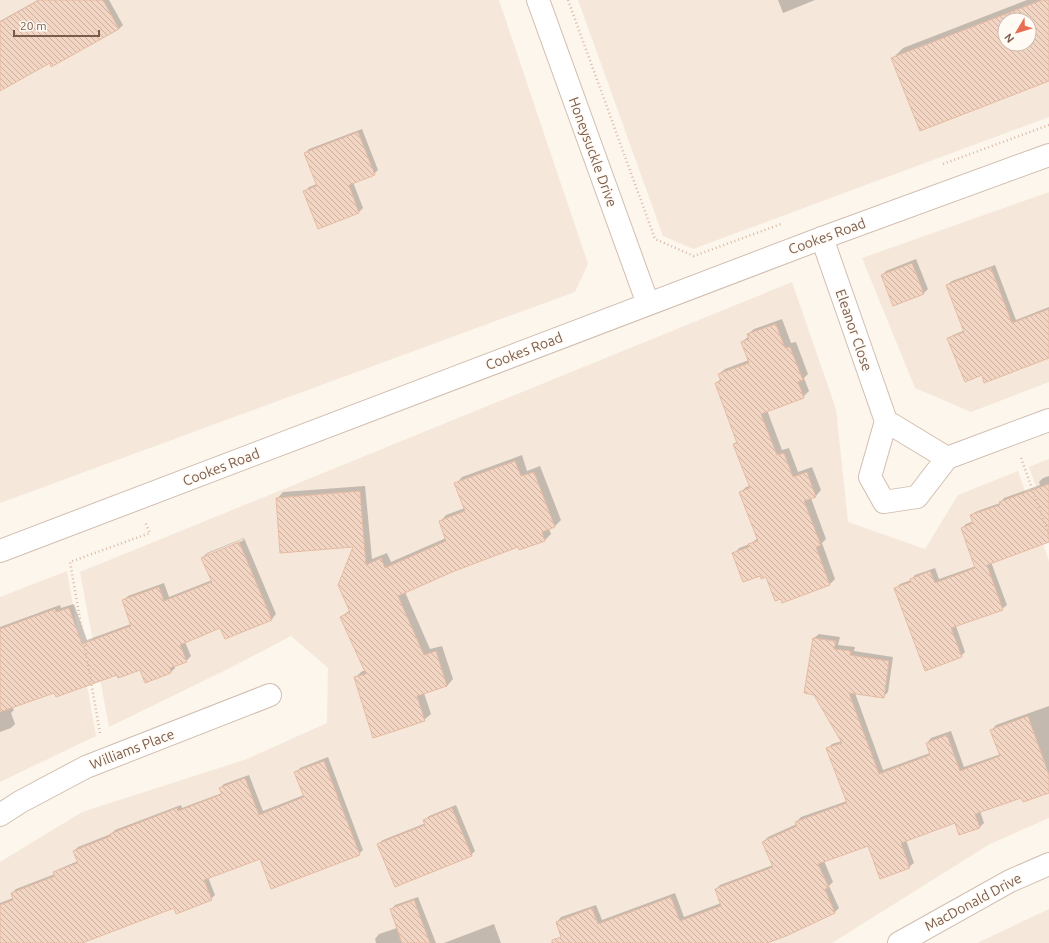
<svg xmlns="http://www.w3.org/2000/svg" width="1049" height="943" font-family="Ubuntu,sans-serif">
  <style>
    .residential { fill: #f5e8da; fill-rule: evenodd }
    .shadow { fill: #0003; fill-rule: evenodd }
    .building { fill: url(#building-back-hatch); stroke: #e6bba3; fill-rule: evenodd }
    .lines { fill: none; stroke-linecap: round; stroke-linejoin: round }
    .minor-casing { stroke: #d1beb0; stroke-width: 24 }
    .tertiary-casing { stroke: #d1beb0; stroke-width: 24 }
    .path { stroke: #d9b8a5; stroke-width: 2.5; stroke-dasharray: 1 3; stroke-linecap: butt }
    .minor { stroke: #fff; stroke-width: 22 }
    .tertiary { stroke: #fff; stroke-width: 22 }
    .labels { text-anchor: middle; stroke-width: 3; stroke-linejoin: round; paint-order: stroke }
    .street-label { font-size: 14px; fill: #7a5c4d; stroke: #fffaf3 }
  </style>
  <defs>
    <pattern id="building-back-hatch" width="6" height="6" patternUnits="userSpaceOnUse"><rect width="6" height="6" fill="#f3d5c3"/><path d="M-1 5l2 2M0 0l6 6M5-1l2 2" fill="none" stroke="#cab0a1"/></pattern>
  </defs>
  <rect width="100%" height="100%" fill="#fdf6ec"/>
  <path class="residential" d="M0,0h499l89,264 -13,28 -575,211z
    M578,0h471v117l-356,132 -30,-13zM1005,20h24v24h-24z
    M1049,192v190l-78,30 -56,-24 -53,-130z
    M792,282l44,127 12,113 77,27 33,-54 60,-24 31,90v257l-59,26 -158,99h-832v-81l82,-50 165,-53 80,-36 1,-55 -37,-32 -61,32 -121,59 -29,-155z
    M1049,459v63l-20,-55z
    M67,571l29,165 -96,46v-185z
    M1049,909v34h-72z"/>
  <path class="shadow" d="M38,0h71l14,25 -4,4 -67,36 -2,-3 -50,22v-63z
    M778,0h37l-32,13z
    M1027,0h22v80l-156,-22 10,-10zM1005,20h24v24h-24z
    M362,129l16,41 -4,4 -21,8 10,26 -4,4 -41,15 -13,-36 4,-4 8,-3 -12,-31 4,-4z
    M916,259l12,30 -4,4 -30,12 -12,-30 4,-4z
    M995,265l21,55 33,-13v50l-67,17 -33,-35 4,-4 12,-5 -18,-45 5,-4z
    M782,319l9,24 5,-1 12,32 -4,4 5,13 -6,6 -36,13 15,40 7,-2 9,24 14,-5 9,23 -5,6 -5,2 15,41 -4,4 13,36 -5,5 -48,18 -15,-26 -7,-1 -26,-21 5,-6 11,-4 8,-6 -17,-46 5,-5 4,-1 -16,-42 3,-3 -21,-58 5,-4 -2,-5 6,-5 24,-9 -7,-18 7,-6 -1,-2 6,-5z
    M522,455l5,16 13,-5 21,54 -7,7 -5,2 2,5 -6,6 -26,8 -1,-2 -67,25 -46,21 25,57 12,-3 11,33 -6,7 -23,7 7,21 -7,6 -69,-42 6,-6 4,-2 -24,-53 9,-7 5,-64 -78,-47 6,-7 82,-6 7,73 15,-6 4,9 55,-24 -6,-16 6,-7 19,-7 -9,-24 6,-7z
    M1049,476v59l-58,27 16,43 -5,4 -46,17 9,26 -4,4 -65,-68 4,-4 11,-4 4,-5 20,-7 4,11 37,-13 -14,-38 4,-4 8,-3 -3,-5 4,-4 25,-9 4,-5 36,-13 -1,-3 4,-4z
    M244,538l32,76 -4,5 -46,18 -5,-10 -36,15 6,14 -5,5 -11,4v3l-4,4 -30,-3 -23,5 -63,18 -43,15 2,3 -3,3 4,11 -4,4 -11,4v-105l60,-22 1,3 13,-4 13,36 44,-16 -8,-23 5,-5 36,-13 5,14 43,-17 -10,-22 5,-5zM243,539l1,1 -37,17v-3z
    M819,634l21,3 -2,8 17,2 -1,4 39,6 -5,35 -5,5 -28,-4 28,77 47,-17 -3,-10 4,-5 20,-7 13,36 37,-13 -9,-24 4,-5 53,-19v86l-28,4 -41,15 4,12 -4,4 -20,7 -5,-12 -49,18 8,23 -5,4 -40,-22 -45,16 9,21 -4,4 10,22 -4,4 -49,23 -22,8h-199l-8,-21 4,-5 35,-12 6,15 73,-27 9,24 37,-14 -5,-14 4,-4 53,-20 -10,-23 5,-5 29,-13 -1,-2 5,-5 46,-16 -19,-53 4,-4 10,-3 -27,-47 -9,-1 8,-55z
    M328,757l35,93 -4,4 -99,4 -52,19 7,18 -4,4 -36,8 -96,36h-79v-40l13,-5 -1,-5 4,-4 39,-15v-1l4,-4 19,-8 -4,-10 4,-4 33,-13 4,-4 66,-25 1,3 40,-15 -2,-5 4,-4 25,-9 14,36 41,-16 -8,-22 4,-5z
    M456,805l19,46 -4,4 -93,-11 5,-4 43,-17 -1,-3 4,-4z
    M418,897l18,46h-60l-1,-4 4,-5 18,-6 -6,-18 4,-5z
    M494,924l7,19h-57z"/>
  <path class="building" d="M39,0h64l16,29 -68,38 -1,-4 -50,28v-69z
    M1042,0h7v81l-129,50 -29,-73zM1005,20h24v24h-24z
    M358,132l17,43 -26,10 10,28 -41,16 -15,-38 14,-5 -13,-33z
    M912,263l12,31 -31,12 -12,-31z
    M991,268l21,55 37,-14v49l-65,25 -2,-8 -17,7 -18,-44 17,-6 -18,-47z
    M776,324l9,24 5,-1 13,33 -5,2 6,16 -43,16 16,41 7,-2 9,24 14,-5 9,25 -12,4 17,44 -5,2 14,38 -48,18 -1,-4 -6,2 -9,-24 -5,2 -1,-3 -17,6 -11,-29 17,-6 -1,-3 10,-3 -19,-49 11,-4 -17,-44 4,-1 -22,-60 6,-2 -3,-7 31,-11 -8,-21 8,-3 -2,-5z
    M515,461l6,15 13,-4 21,55 -13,5 3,9 -26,9 -1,-3 -66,25 -54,24 26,59 12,-4 11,35 -30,10 8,25 -52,17 -19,-61 12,-3 -26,-57 10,-5 -12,-27 15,-38 -73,6 -4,-55 84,-7 6,74 15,-7 4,10 61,-27 -7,-20 26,-10 -11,-28z
    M1049,484v58l-62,23 16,45 -52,18 11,29 -37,14 -31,-83 17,-6 -1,-3 20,-8 5,12 40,-15 -14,-40 12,-5 -3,-8 30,-10 -1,-3z
    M239,542l33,78 -47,19 -5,-11 -40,17 7,17 -17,6 1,5 -26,10 -5,-13 -22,8 -1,-3 -61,22 -2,-4 -54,19v-83l55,-20 1,3 13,-4 13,36 49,-18 -9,-26 37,-13 5,14 48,-19 -11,-24z
    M813,638l23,3 -2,8 17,2 -1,4 39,6 -5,37 -35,-5 30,81 51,-19 -4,-12 21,-8 13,36 40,-15 -10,-26 38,-14 21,59v18l-26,9 -2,-4 -46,16 5,14 -21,7 -4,-12 -54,20 9,25 -30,11 -12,-33 -50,18 11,24 -4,1 10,24 -49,23 -19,7h-215v-3l9,-3 -5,-15 36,-14 6,16 73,-27 9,24 41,-15 -6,-17 58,-22 -11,-25 35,-16 -2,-4 52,-19 -21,-55 16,-5 -28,-48 -10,-2z
    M324,761l36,94 -89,34 -11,-30 -56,21 8,20 -36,14 -2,-6 -92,35h-82v-38l13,-5 -2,-7 44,-17 -2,-4 25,-9 -5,-12 38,-15 -1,-2 67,-26 1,3 44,-17 -3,-6 26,-10 14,37 45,-18 -10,-25z
    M452,808l20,48 -77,31 -18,-43 48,-19 -2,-5z
    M414,900l16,43h-28l-12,-34z"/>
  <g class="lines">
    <defs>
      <path id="minor" d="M538,0l110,304
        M822,238l64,183 -16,56 14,25 33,-5 30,-39 102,-38
        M886,421l61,37
        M0,815l20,-13 66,-35 184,-72
        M899,943l111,-62 39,-17"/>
      <path id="tertiary" d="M0,551l822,-313 227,-83"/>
    </defs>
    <use href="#minor" class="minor-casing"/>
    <use href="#tertiary" class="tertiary-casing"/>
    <path class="path" d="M568,0l87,239 39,17 87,-32
      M943,164l106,-39
      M1021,458l28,77
      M100,733l-30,-171 80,-29 -5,-11"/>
    <use href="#minor" class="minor"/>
    <use href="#tertiary" class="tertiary"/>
  </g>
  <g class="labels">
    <g class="street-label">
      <text transform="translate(593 152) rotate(70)" y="5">Honeysuckle Drive</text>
      <text transform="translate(827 236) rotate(-20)" y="5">Cookes Road</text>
      <text transform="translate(854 330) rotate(71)" y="5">Eleanor Close</text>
      <text transform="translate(524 351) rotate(-21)" y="5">Cookes Road</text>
      <text transform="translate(221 467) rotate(-21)" y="5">Cookes Road</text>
      <text transform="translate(132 749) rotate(-21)" y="5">Williams Place</text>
      <text transform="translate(973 902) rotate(-28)" y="5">MacDonald Drive</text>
    </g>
  </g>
  <g transform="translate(1017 32) rotate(232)"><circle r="19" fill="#fffaf3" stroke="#cabbb1"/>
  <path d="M0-3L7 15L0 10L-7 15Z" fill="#e76f51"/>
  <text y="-6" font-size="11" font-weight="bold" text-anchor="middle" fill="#7a5c4d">N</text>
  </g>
  <path d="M14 30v6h85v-6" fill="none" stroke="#7a5c4d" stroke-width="2"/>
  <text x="20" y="30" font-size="12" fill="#7a5c4d" stroke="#fffaf3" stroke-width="3" paint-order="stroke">20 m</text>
</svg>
